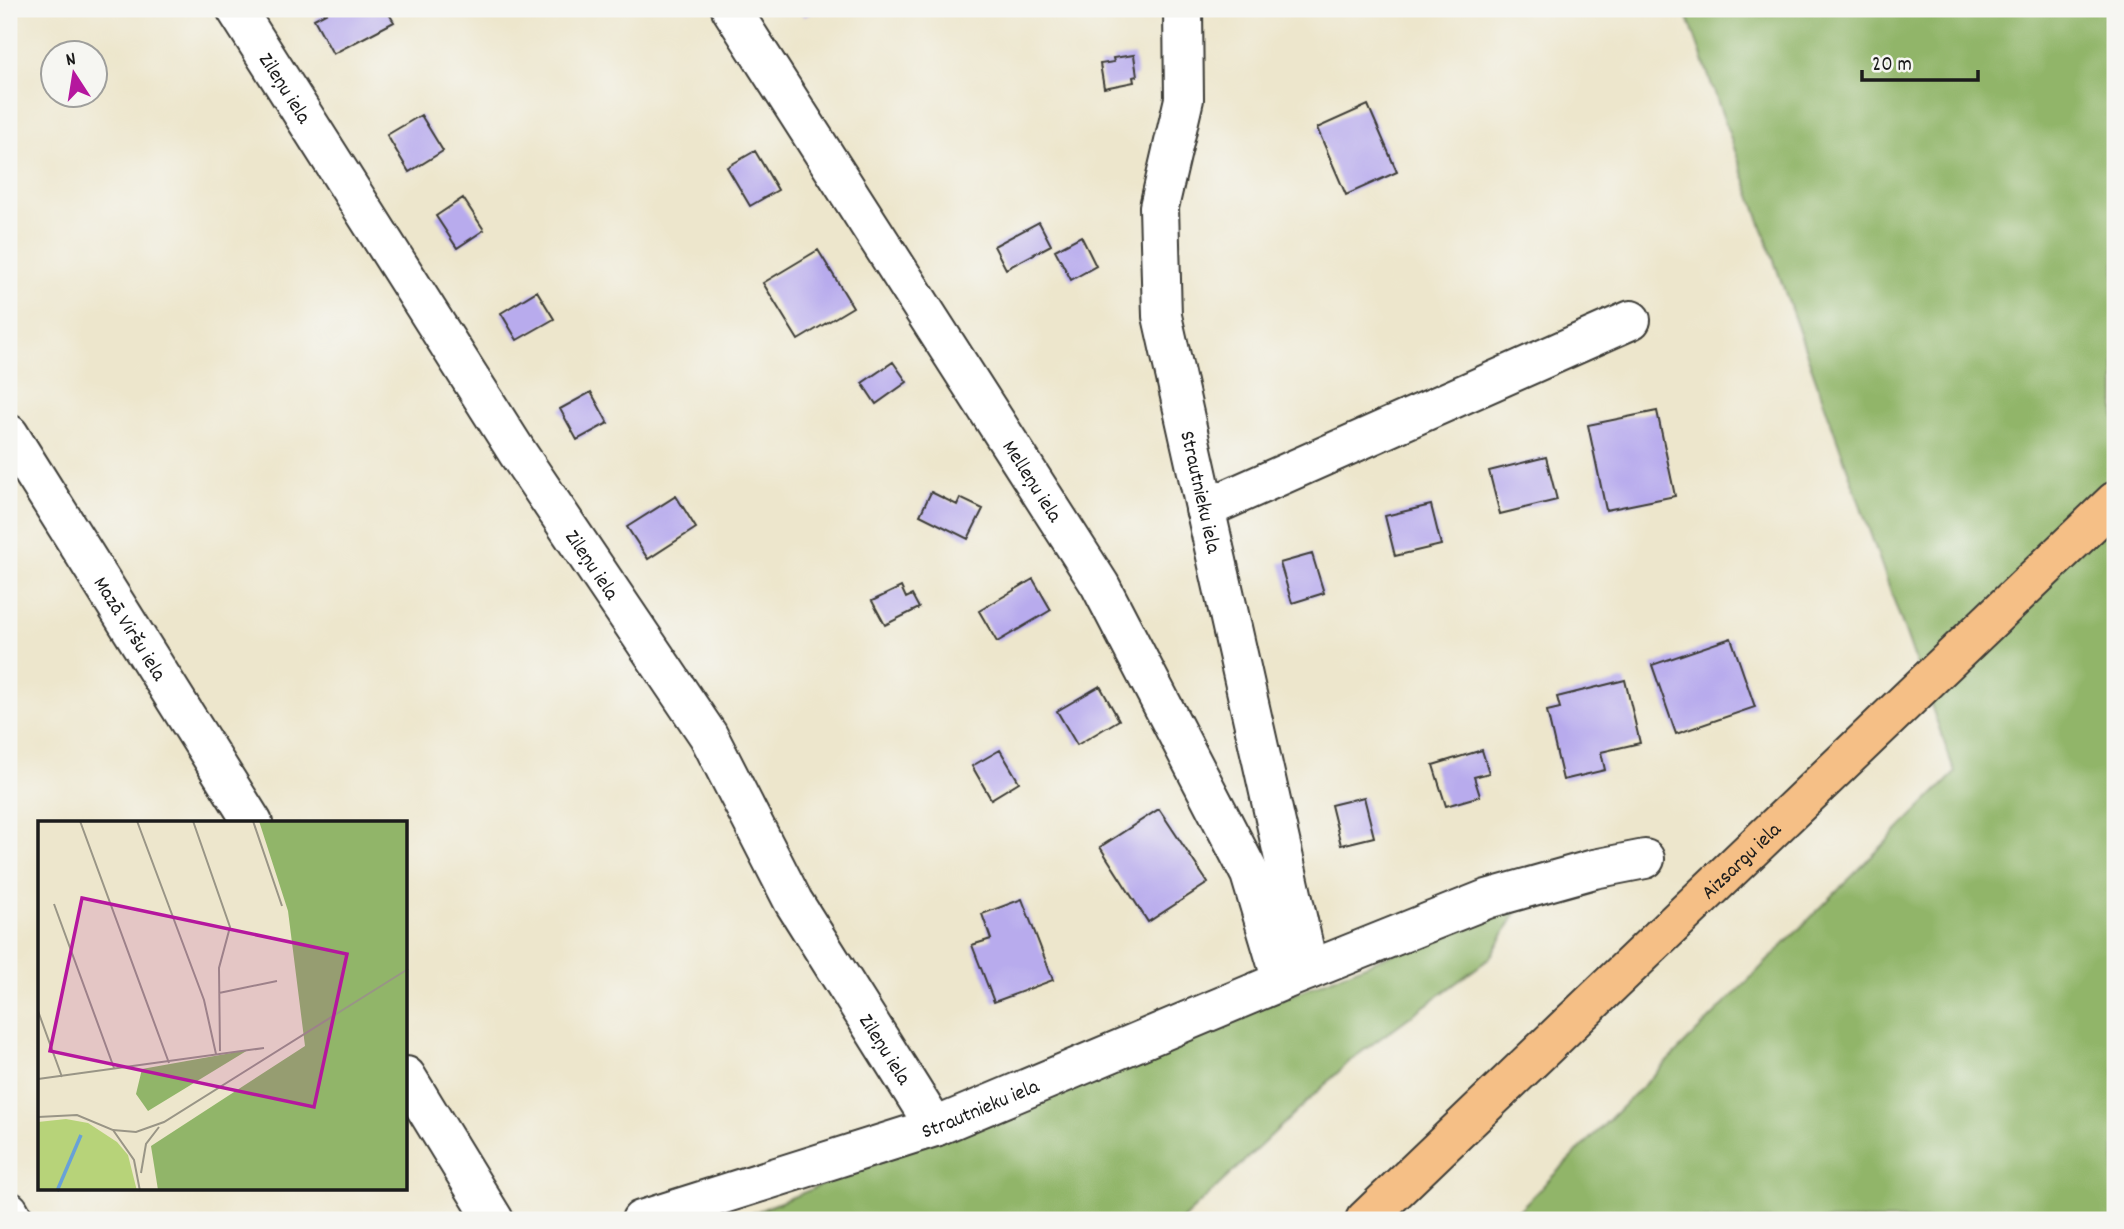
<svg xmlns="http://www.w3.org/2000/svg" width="2124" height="1229" font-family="Dekko,sans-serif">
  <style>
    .forest { fill: #91b569; stroke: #566842; stroke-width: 2 }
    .building { fill: #b8abed }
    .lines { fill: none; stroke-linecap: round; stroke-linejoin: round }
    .minor-casing { stroke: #3b3a36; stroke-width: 42 }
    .trunk-casing { stroke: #3b3a36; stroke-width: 42 }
    .minor { stroke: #fff; stroke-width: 38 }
    .trunk { stroke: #f5bf86; stroke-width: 38 }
    .labels { text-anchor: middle; stroke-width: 5; stroke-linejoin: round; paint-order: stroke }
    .street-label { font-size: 21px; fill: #1c1c1c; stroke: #f6f6f2 }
    .inset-river { fill: none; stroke: #68a1d7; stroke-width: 3.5 }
    .inset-road { fill: none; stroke: #999586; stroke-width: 2 }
    .view { fill: #b5179e; fill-opacity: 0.15; stroke: #b5179e; stroke-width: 3.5 }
    .inset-edge { fill: none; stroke: #1c1c1c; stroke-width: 3.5 }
  </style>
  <rect width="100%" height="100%" fill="#f6f6f2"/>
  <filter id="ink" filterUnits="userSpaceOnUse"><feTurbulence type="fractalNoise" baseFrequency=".0143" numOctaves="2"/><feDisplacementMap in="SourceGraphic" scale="14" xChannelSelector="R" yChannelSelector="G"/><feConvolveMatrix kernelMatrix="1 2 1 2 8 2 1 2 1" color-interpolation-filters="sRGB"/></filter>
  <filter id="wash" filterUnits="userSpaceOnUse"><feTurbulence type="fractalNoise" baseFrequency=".00686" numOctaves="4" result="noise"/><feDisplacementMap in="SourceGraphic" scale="28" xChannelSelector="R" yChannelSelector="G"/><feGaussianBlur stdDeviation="1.57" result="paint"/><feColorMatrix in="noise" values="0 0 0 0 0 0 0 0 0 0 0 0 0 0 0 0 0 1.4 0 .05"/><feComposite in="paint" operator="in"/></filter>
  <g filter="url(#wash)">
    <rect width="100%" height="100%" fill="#ede6cc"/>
    <path class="forest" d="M1685,9h430v1211h-606l446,-447z
      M1523,901l-33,57 -138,101 -170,161h-446z"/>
    <g id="blocks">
      <path class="building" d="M333,9h53l8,13 -61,32 -19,-35z
        M799,9h20l-15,8z
        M1134,55l3,21 -4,1 1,5 -30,6 -4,-24 14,-2 -1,-4z
        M1368,105l29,67 -51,23 -29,-67z
        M421,115l22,36 -34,21 -22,-37z
        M755,151l23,39 -28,16 -23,-39z
        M463,198l21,32 -27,18 -21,-32z
        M1039,222l12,23 -45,24 -12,-23z
        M1081,236l15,30 -25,14 -16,-30z
        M818,250l35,57 -55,33 -35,-57z
        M537,291l17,28 -37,21 -16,-27z
        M893,362l14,20 -31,22 -14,-21z
        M591,392l17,31 -31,17 -17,-31z
        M1657,411l18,85 -69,14 -18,-85z
        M1546,457l11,43 -57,14 -11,-43z
        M931,492l26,13 3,-7 23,11 -15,30 -48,-24z
        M676,496l20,32 -48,31 -21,-32z
        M1431,505l10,40 -46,11 -10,-40z
        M1312,554l12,39 -32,10 -12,-40z
        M1033,579l18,31 -54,32 -18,-31z
        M901,587l5,11 6,-3 7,13 -34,17 -13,-24z
        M1731,638l24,69 -79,27 -24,-69z
        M1625,680l15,63 -39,9 4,18 -42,10 -16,-69 13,-3 -3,-11z
        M1100,686l19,34 -42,25 -20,-34z
        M1000,750l19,32 -28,17 -19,-33z
        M1482,750l7,23 -15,4 6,19 -34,10 -13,-41z
        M1364,797l10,40 -33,8 -10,-40z
        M1159,809l49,74 -60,39 -48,-75z
        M1022,899l31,81 -59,22 -22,-57 19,-6 -9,-25z"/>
    </g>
  </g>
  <g filter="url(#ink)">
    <use href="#blocks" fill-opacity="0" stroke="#3b3a36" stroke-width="2"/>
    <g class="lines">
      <defs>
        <g id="minor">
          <path id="s1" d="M236,9l281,443 191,283 85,166 142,226"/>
          <path id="s2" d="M731,9l369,576 150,289 32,107"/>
          <path id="s3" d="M1183,9l1,90 -25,108 3,109 147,654"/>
          <path id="s4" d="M9,434l244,389"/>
          <path d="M1205,509l426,-189"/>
          <path d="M406,1076l88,144"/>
          <path d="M9,1211l5,9"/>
          <path id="s5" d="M641,1220l294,-93 347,-146 205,-82 107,-30 51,-10"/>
        </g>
        <g id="trunk">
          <path id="s6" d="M1365,1220l750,-719"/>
        </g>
      </defs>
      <use href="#minor" class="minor-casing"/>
      <use href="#trunk" class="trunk-casing"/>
      <use href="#minor" class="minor"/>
      <use href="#trunk" class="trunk"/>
    </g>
  </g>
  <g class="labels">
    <g class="street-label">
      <text dy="7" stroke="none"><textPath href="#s1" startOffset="93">Zileņu iela</textPath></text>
      <text dy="7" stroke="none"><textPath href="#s2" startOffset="560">Melleņu iela</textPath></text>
      <text dy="7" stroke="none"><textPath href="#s3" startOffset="490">Strautnieku iela</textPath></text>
      <text dy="7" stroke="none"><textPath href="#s1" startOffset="660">Zileņu iela</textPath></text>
      <text dy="7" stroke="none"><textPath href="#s4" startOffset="229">Mazā Viršu iela</textPath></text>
      <text dy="7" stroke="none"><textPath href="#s6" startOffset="520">Aizsargu iela</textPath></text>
      <text dy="7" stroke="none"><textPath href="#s1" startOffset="1227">Zileņu iela</textPath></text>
      <text dy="7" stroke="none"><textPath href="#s5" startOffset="357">Strautnieku iela</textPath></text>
    </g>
  </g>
  <g transform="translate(38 821)">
    <rect width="369" height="369" fill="#ede6cc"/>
    <path d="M28,298l22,4 29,19 11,13 9,36h-99v-69z" fill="#b7d379"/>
    <path d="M221,0h148v369h-249l-7,-44 154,-100 -17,-135zM210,229l-100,61 -12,-17 6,-25z" fill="#91b569"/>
    <path class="inset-river" d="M19,370l24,-56"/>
    <path class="inset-road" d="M42,0l89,242M99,0l67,179 12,54M155,0l37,106 -11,41 1,83M215,0l29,85M16,83l60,164M181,172l58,-12M0,190l24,66M0,258l226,-31M0,296l39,-2 36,15 21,30 6,31M75,309l23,2 28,-10 244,-153M103,352l5,-29 13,-17"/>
    <path class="view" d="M44,77l265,56 -33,153 -264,-56z"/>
    <rect width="369" height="369" class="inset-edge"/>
  </g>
  <rect width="2124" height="1229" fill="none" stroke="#f6f6f2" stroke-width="35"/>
  <g transform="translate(74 74) rotate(348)"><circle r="33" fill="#f6f6f2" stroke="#9f9f9c" stroke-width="2"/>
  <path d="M0-5L12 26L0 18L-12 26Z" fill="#b5179e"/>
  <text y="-10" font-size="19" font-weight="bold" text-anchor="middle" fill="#1c1c1c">N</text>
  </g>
  <path d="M1862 70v10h116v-10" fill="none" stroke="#1c1c1c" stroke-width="3.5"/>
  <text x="1872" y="70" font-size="21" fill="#1c1c1c" stroke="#f6f6f2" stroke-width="5" paint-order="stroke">20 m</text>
</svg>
